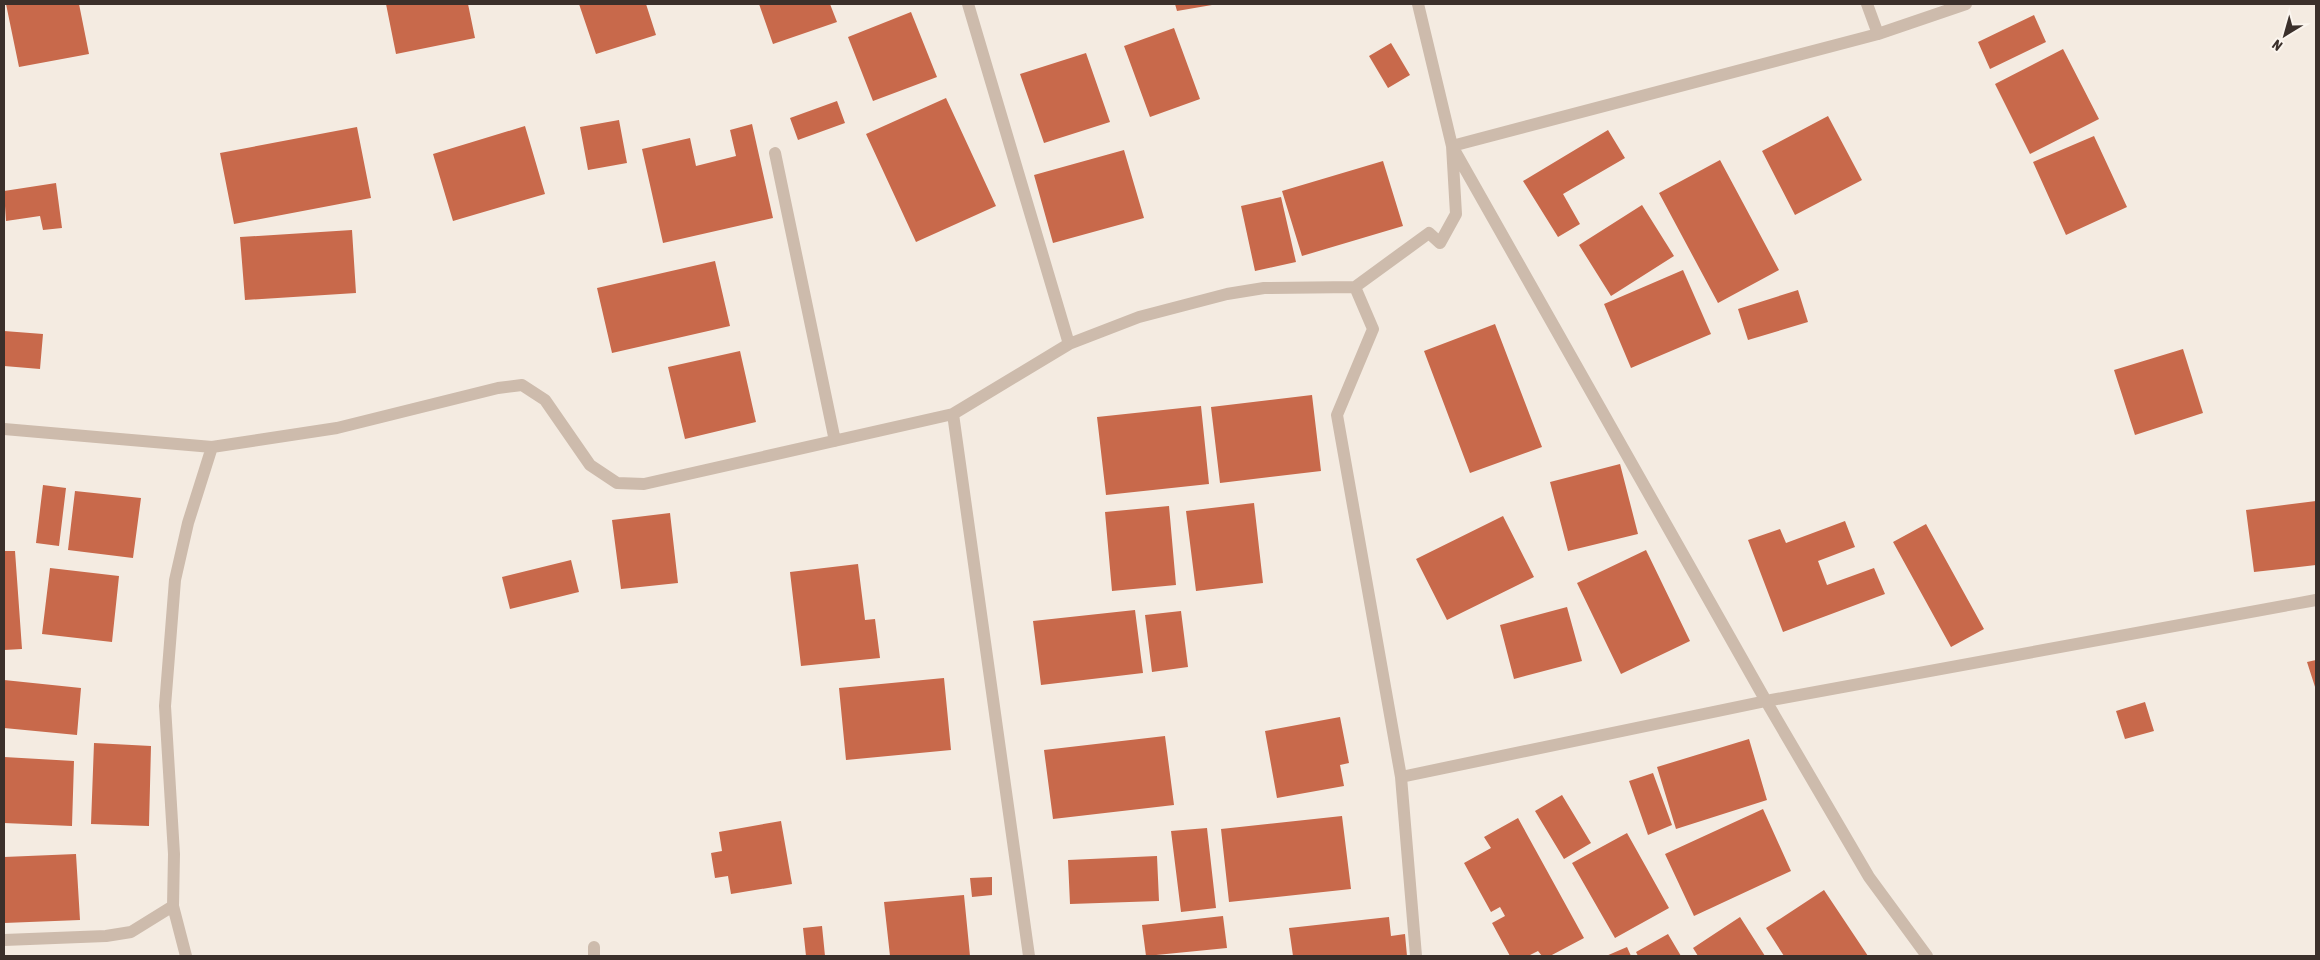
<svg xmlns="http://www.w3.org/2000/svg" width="2320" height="960" font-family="'Asap Condensed',sans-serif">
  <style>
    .building { fill: #c8694b }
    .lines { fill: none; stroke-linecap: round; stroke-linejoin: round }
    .minor { stroke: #cdbbac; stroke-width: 12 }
  </style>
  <rect width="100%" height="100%" fill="#f4ebe1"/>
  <path class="building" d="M6,4h73l10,50 -70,13z
    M386,4h82l7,34 -79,16z
    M579,4h67l10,31 -60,19z
    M759,4h71l7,18 -64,22z
    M1175,4h37v1l-35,6z
    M911,12l26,65 -64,24 -25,-64z
    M2034,15l12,27 -56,27 -12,-27z
    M1174,28l26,71 -50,18 -26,-71z
    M1391,43l19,32 -22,13 -19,-32z
    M2063,49l36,70 -69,35 -35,-70z
    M1086,53l24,69 -66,21 -24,-69z
    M946,98l50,108 -80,36 -50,-108z
    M837,101l8,22 -47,17 -8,-22z
    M1828,116l34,64 -67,35 -33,-64z
    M619,120l8,43 -39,7 -8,-43z
    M752,124l21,94 -110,25 -21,-94 48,-11 6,28 40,-10 -6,-26z
    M525,126l20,68 -92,27 -20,-67z
    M357,127l14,71 -137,26 -14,-71z
    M1608,130l17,28 -62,36 17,30 -22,13 -35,-56z
    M2094,136l33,71 -61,28 -33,-73z
    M1124,150l20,68 -91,25 -19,-68z
    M1720,160l59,110 -61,33 -59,-110z
    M1383,161l20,65 -101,30 -20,-65z
    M56,183l6,45 -19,2 -3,-14 -34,5 -2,-30z
    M1281,197l15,65 -41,9 -14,-65z
    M1642,205l32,51 -63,40 -32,-51z
    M352,230l4,63 -111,7 -5,-63z
    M715,261l15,65 -118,27 -15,-65z
    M1683,270l28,64 -80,34 -27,-64z
    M1798,290l10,32 -60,18 -10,-31z
    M1495,324l47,123 -72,26 -46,-122z
    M4,331l39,3 -3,35 -36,-3z
    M2183,349l20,64 -68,22 -21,-65z
    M740,351l16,71 -71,17 -17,-72z
    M1312,395l9,76 -101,12 -9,-76z
    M1201,406l8,78 -103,11 -9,-78z
    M1620,464l18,70 -70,17 -18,-69z
    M43,485l23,3 -7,58 -23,-3z
    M75,491l66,7 -8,60 -65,-8z
    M2316,501v64l-62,7 -8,-62z
    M1254,503l9,80 -67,8 -10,-80z
    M1169,506l7,79 -64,6 -7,-79z
    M670,513l8,70 -57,6 -9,-69z
    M1503,516l31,61 -87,43 -31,-61z
    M1845,521l10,26 -37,14 9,24 47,-17 11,26 -102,38 -35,-92 32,-11 6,14z
    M1926,524l58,105 -33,18 -58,-105z
    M1646,550l44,91 -69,33 -44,-91z
    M4,551h11l7,98 -18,1z
    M571,560l8,32 -69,17 -8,-32z
    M858,564l7,56 10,-1 5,39 -79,8 -11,-94z
    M50,568l69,8 -7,66 -70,-8z
    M1567,607l15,54 -68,18 -14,-54z
    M1135,610l8,63 -102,12 -8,-64z
    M1181,611l7,56 -36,5 -7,-57z
    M2316,660v30l-9,-28z
    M944,678l7,72 -105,10 -7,-72z
    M4,680l77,8 -4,47 -73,-7z
    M2145,702l9,29 -29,8 -9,-28z
    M1340,717l9,46 -9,2 4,21 -67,12 -12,-67z
    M1165,736l9,69 -121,14 -9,-69z
    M1749,739l18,61 -91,29 -19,-62z
    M94,743l57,3 -2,80 -58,-2z
    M4,757l70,4 -2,65 -68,-3z
    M1653,773l19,52 -24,10 -19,-54z
    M1562,795l29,48 -27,16 -29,-48z
    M1763,809l28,62 -97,45 -29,-62z
    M1342,816l9,73 -122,13 -8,-73z
    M1518,818l66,120 -34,18h-8l-4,-5 -10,5h-18l-18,-33 13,-7 -5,-9 -9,5 -27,-49 27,-15 -7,-11z
    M781,821l11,63 -61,10 -3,-18 -13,2 -4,-25 11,-2 -3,-19z
    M1207,828l9,80 -35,4 -10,-81z
    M1627,833l42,75 -54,30 -43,-75z
    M76,854l4,66 -76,3v-66z
    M1157,856l2,45 -89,3 -2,-44z
    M992,877v18l-20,2 -2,-19z
    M1824,890l44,66h-84l-18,-28z
    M964,895l6,61h-80l-6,-54z
    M1223,916l4,32 -81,8 -4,-31z
    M1389,917l2,19 14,-2 2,22h-114l-4,-28z
    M1740,917l25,39h-67l-5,-8z
    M822,926l3,30h-19l-3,-28z
    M1668,934l13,22h-43l-2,-4z
    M1627,947l4,9h-25z"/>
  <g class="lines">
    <path class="minor" d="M968,4l101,340
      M1418,4l34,142 314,555 103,176 58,79
      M1867,4l11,30
      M775,153l60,288
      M953,414l76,542
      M4,429l208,18 125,-19 161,-40 24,-3 23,15 45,65 27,18 27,1 309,-70 116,-70 70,-27 88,-23 37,-6 91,-1
      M1401,777l365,-76 550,-101
      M4,940l102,-4 25,-4 42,-26
      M594,947v9
      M186,956l-13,-50 1,-52 -9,-148 10,-126 13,-57 24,-76
      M1416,956l-15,-179 -64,-362 36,-86 -18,-42 74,-54 11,10 16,-29 -4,-68 426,-112 88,-30"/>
  </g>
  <rect width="2320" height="960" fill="none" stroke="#3b302b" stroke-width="10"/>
  <g transform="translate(2285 35) rotate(217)" stroke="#fbf5ee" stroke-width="4" paint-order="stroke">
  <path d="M0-4L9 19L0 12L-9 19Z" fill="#3b302b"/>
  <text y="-8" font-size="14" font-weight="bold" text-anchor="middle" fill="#3b302b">N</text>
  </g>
</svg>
